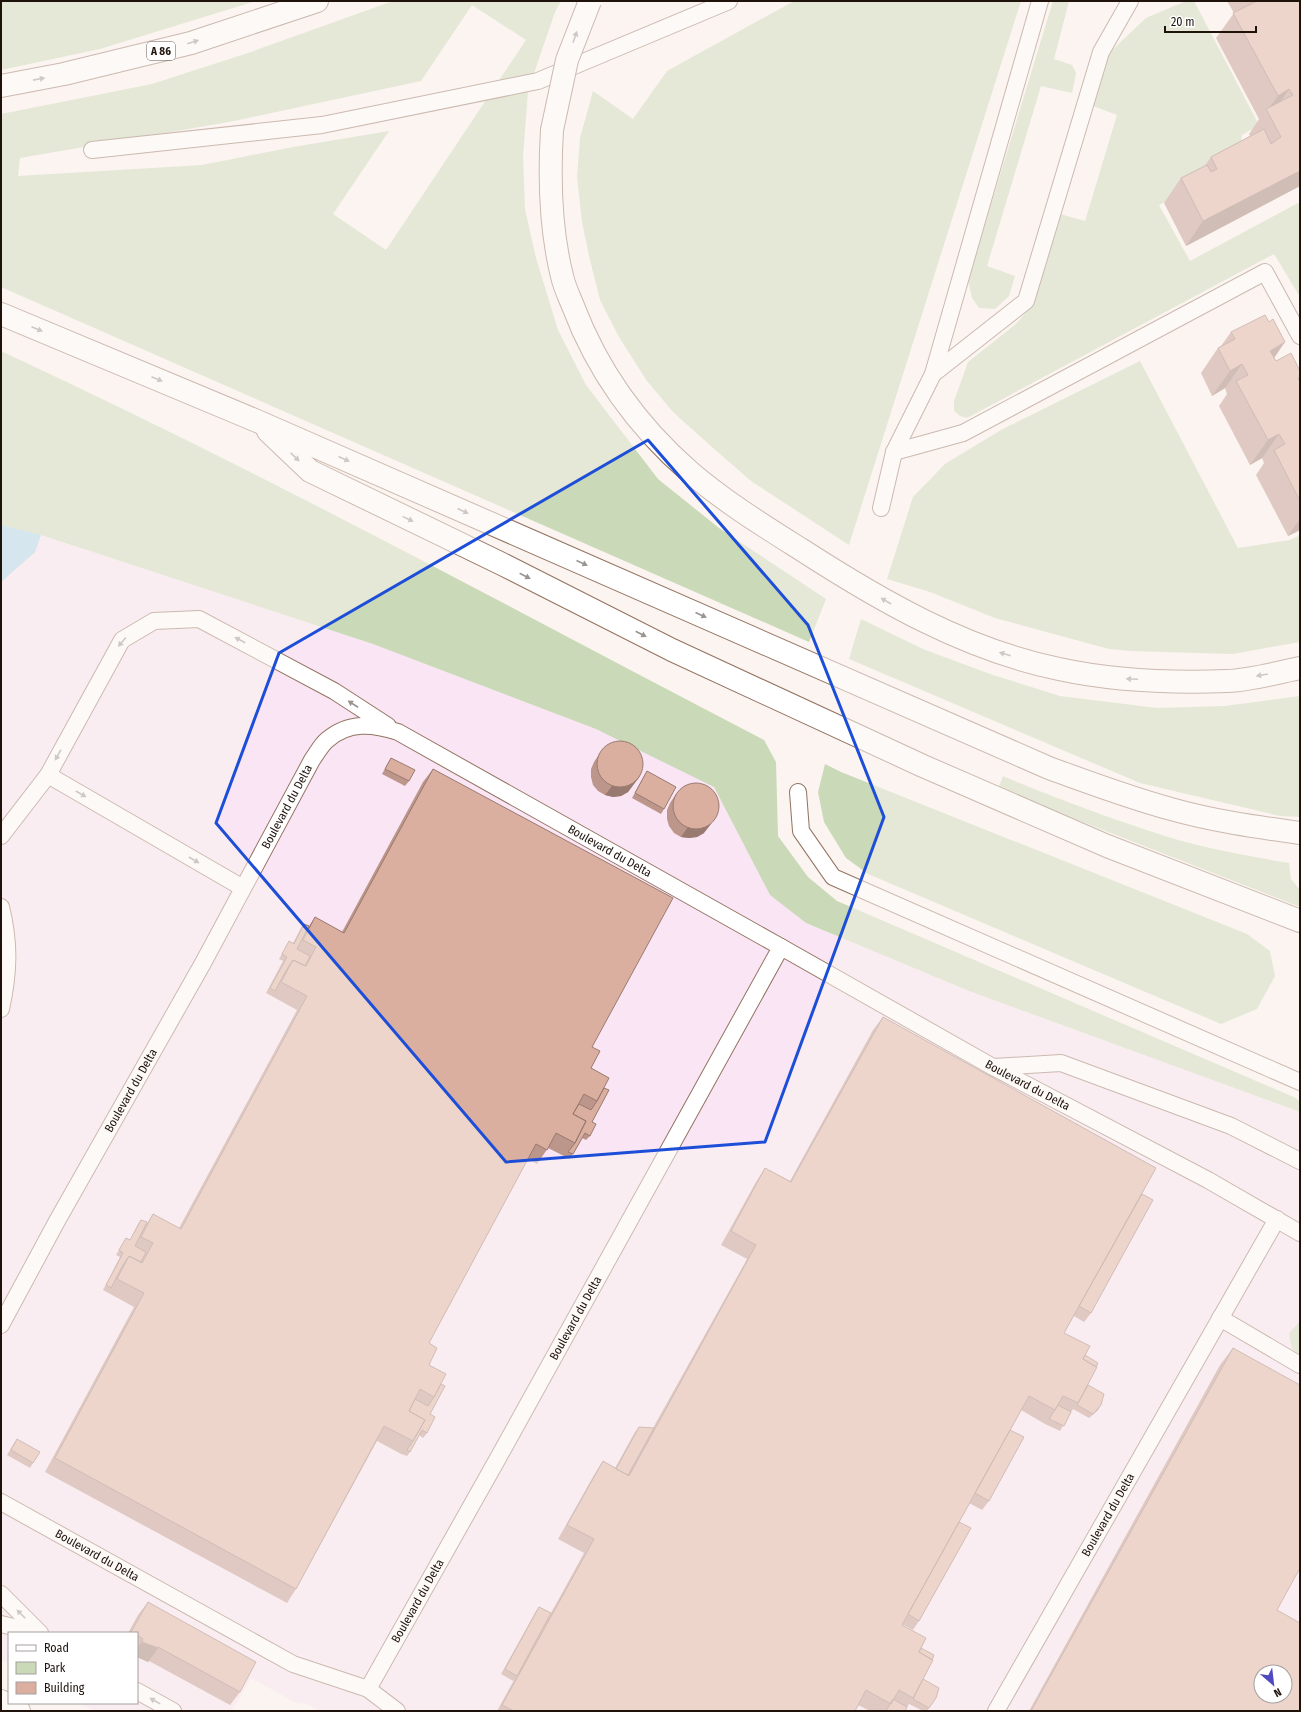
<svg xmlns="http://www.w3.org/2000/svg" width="1301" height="1712" font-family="'Fira Sans Condensed',sans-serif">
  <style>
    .industrial { fill: #f9e5f4; fill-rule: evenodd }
    .green { fill: #cad9b7; fill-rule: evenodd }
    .water { fill: #a8d5eb }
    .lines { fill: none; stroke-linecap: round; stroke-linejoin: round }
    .service-casing { stroke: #937361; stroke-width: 18 }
    .secondary-casing { stroke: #937361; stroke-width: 24 }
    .trunk-casing { stroke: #937361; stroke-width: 24 }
    .motorway-casing { stroke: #937361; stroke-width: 24 }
    .service { stroke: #fff; stroke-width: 16 }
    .secondary { stroke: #fff; stroke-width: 22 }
    .trunk { stroke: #fff; stroke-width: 22 }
    .motorway { stroke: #fff; stroke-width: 22 }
    .motorway-bridge-casing { stroke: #937361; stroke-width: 24; stroke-linecap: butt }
    .motorway-bridge { stroke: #fff; stroke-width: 22 }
    .wall { fill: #bc968a }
    .shaded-wall { fill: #997a70 }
    .building { fill: #dbafa0; stroke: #997a70; fill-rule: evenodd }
    .oneway { fill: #9a9491 }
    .marked { fill: none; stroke: #1d4ed8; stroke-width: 3; stroke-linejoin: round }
    .labels { text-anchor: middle; stroke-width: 3; stroke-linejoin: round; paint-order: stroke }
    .shield { fill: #fff; stroke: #625954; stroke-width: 1 }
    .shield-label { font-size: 11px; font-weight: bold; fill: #1e120b }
    .street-label { font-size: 12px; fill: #1e120b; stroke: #fff }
  </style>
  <rect width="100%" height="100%" fill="#fbf4f0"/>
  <path class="industrial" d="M41,535l332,109 223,85 52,23 66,35 56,108 36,28 163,68 331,121v599h-982l-11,-7 -11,-1 -45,-25 -19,33h-138l-15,-8h58v-70h-128v31l-8,-4v-1078l34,-30zM1261,1672h24v24h-24z"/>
  <path class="green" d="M1,1h255l-156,48 -99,21z
    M393,1h168l-6,11 -27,79 -5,66 2,52 11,49 22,72 28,55 72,94 61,49 107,71 -17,43 -808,-355v-173l151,-30 96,-31zM472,5l54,35 -140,210 -53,-36 56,-83 -96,16 -91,18 -184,11 2,-18 209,-36 192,-41z
    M794,1h227l-172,544 -98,-64 -39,-34 -39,-35 -26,-31 -28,-44 -19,-37 -11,-44 -7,-34 -5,-45 3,-39 13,-47 40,28 34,-48z
    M1053,1h16l-15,58 18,6 4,8 -4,20 -31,-7 -54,180 28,10 -6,20 -14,13 -16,-1 -7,-10 -4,-18z
    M1186,1h8l65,124 -17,10 -3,19 -54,38 -26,13 31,56 110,-59v95l-26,-43 -307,164 -7,-2 -6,-5v-10l14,-39 48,-38 18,-21 26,-89 25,7 32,-106 -24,-9 16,-53 37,-35z
    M1,351c259,120 510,257 763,389l12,22 2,74 30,41 29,24 459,197 4,4v10l-331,-121 -163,-68 -36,-28 -56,-108 -118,-58 -223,-85 -332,-109 -6,17 -34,30z
    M1140,361l98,187 52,-8 10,-5v107l-68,12 -101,-3 -22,-2 -114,-31 -65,-26 -43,-13 26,-82 32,-33 56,-34z
    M861,619l62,30 67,25 70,22 97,12 68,-2 75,-10v121l-20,-1 -140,-33 -291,-124z
    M825,764l16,8 406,162 23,17 5,25 -18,33 -36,15 -353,-150 -22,-16 -22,-36 -6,-30z
    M1003,776c54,23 109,43 165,61 39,12 81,19 121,26l2,16 9,11v17l-302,-118z
    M1300,1321v34l-8,-6 -3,-16z"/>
  <path class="water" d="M1,525l40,10 -6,17 -34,30z"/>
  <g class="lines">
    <defs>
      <g id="service">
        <path d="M92,150l230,-25 216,-44 191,-80"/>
        <path d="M933,374l93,-73 75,-249 29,-51"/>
        <path d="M894,452l69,-19 302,-161 35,64"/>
        <path d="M881,508l13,-56 39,-78 107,-373"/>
        <path d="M48,775l195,113"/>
        <path d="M798,792l3,39 32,46 467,205"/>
        <path d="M1,836l47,-61 74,-135 32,-19 45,-2 135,72 54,35"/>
        <path d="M1,907c9,36 8,66 0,102"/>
        <path d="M993,1067l68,-4 170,63 69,35"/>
        <path d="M1220,1318l80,47"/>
        <path id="s1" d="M1,1325l56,-104 146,-258 109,-203c5,-7 9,-15 15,-20 22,-19 46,-16 71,-8l383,215 212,120 215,113 92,53"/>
        <path id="s2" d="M1,1502l292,162 75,25 129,-229 284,-513"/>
        <path d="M1,1594l39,39"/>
        <path d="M1,1624l37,9"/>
        <path d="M368,1689l29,22"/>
        <path d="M137,1691l36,20"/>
        <path id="s3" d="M996,1711l281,-492"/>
      </g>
      <path id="secondary" d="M1,1701l18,10"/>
      <path id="trunk" d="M1,86l63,-12 127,-31 126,-42"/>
      <path id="motorway" d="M552,130c-3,49 -2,98 10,146 2,10 7,20 11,30 25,66 63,119 117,166 35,30 74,54 112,78 79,51 164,100 257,119 55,12 113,14 168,12 24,-1 49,-8 73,-13
        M1,314l256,107 792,347c41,15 81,30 122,41 42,12 86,18 129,24
        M268,431l42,40 192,93 170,86 251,116 184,80 193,75"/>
    </defs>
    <use href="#service" class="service-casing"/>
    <use href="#secondary" class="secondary-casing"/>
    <use href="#trunk" class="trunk-casing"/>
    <use href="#motorway" class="motorway-casing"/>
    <use href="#service" class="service"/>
    <use href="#secondary" class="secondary"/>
    <use href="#trunk" class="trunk"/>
    <use href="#motorway" class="motorway"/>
    <defs>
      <path id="motorway-bridge" d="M552,130l15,-70 23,-59"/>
    </defs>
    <use href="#motorway-bridge" class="motorway-bridge-casing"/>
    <use href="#motorway-bridge" class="motorway-bridge"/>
  </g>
  <path class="wall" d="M1227,1h73v185l-114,60 -22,-43 17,-25 23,-11 7,-10 39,-21 -1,-2 10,-15 -43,-81 18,-25z
    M1231,332l43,26 2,3 24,10v8l-1,2 1,2v147l-12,6 -32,-61 8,-12 -2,-5 -12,7 -31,-59 8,-12 -2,-6 -13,8 -11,-23 17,-25 3,-2z
    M600,753l40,23 -12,16 -7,4 -8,1 -8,-2 -7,-4 -5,-6 -2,-8v-8l3,-7z
    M391,758l18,23 -4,5 -23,-12 6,-11z
    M433,769l159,278 -1,21 13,20 -12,34 -2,14 -4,4 -4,-2 -12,21 -22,-11 -11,16 -9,-5 -99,184v22l12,19 -11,30 -3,19 -4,5 -4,-3 -9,17 -3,4 -3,-1v-1l-1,1 -26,-14 -81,148 -9,14 -242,-131 89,-165 -31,-17 17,-33 -4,-2 10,-17 4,2 8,-16 3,-4 6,3 6,-9 26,14 118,-218 -31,-17 17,-32 -4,-2 7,-13 3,-5 4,2 8,-15 3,-4 5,2 6,-9 27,15 81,-150z
    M647,771l17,38 -3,5 -29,-16 12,-22z
    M676,794l28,39 -7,4 -8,1 -8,-1 -7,-4 -5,-7 -2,-7v-9l3,-7z
    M883,1017l259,177 -51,119 -7,9 -10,-6 -10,17 21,22 3,30 10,25 -9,8 -16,-9 -13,22 -15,-7 -24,-14 -11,20 -21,71 -7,9 -13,-7 -10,19 -40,99 -6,9 -11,-6v1l30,35 -9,19 13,19 -9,13h-4l-14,-7 -4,7h-35l-12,-6 -3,6h-358l17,-31 -1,1 -12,-7 35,-63 3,-4 12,6 33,-60 -26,-14 36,-64 9,-14 12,7 20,-36 4,-5 14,1 94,-169 -26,-14 35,-63 9,-14 25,13 83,-151z
    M1233,1348l44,262 23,101h-271l191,-346z
    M17,1439l16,24 -3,5 -23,-13 7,-12z
    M148,1602l92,90 -10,13 -81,-44 -1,1 -11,-5v-24h-9l10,-18z"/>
  <path class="shaded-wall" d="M1289,89l-17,25 -5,-3 11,-15z
    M1300,171v15l-114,60 17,-25z
    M1285,342l-17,25 2,-16z
    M1242,364l-17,24 -13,8 18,-25z
    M1279,434l-17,24 -12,7 18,-25z
    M1300,519v11l-12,6z
    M640,776l-12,16 -7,4 -8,1 -8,-2 7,-9z
    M711,824l-7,9 -7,4 -8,1 -8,-1 7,-10z
    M1101,1405l-3,5 -9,8 4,-4z
    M142,1642l16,6 -10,14 -11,-5v-9z"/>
  <path class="building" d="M1257,1h43v170l-97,50 -22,-43 26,-13 4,7 6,-3 -6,-12 53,-28 7,15 10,-7 -15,-28 27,-14 -4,-6 -11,7 -45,-83z
    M1265,315l4,7 4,-3 12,23 -15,9 6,10 15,-8 9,18v6l-2,1 2,5v118l-26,-51 11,-6 -6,-10 -11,6 -32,-59 12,-6 -6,-11 -12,7 -12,-23 17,-9 -4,-7z
    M597 764a23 23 0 1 1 46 0a23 23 0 1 1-46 0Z
    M391,758l24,12 -6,11 -24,-12z
    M433,769l240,129 -81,149 8,4 -9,17 18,10 -12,23 -13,-7 -11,20 13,7 -11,22 -19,-10 -9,17 -11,-6 -107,199 8,5 -8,17 17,9 -12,23 -14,-8 -11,22 16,9 -12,21 -29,-15 -88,163 -241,-131 89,-165 -27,-14 12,-23 13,7 11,-20 -12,-6 12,-23 28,15 126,-233 -26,-14 12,-22 13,6 10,-19 -13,-7 12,-23 29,16z
    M647,771l29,16 -12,22 -29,-16z
    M673 806a23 23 0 1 1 46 0a23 23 0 1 1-46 0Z
    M304,924l5,2 -12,23 13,7 -5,10 -12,-6 -6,9 -12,22 -5,-3 17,-31 -5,-3 7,-13 5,3z
    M883,1017l273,151 -92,165 26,13 -7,13 14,8 -19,36 -15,-7 -8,14 -26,-14 -127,229 24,13 -7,14 14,8 -20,38 -14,-8 -8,14 -25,-14 -11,21h-341l-12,-6 92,-166 -27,-14 36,-64 26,15 127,-231 -25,-14 34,-63 26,14z
    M604,1088l5,2 -17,32 4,2 -6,12 -5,-3 -12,21 -5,-2 7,-9 11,-22 -13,-7 6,-10 12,6 6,-9z
    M1142,1194l11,6 -62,113 -12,-7z
    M141,1220l6,2 -12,24 11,6 -5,10 -12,-6 -6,9 -12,23 -5,-3 17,-32 -4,-3 7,-12 4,2z
    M1233,1348l67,37v183l-23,42 23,13v88h-269zM1261,1672h24v24h-24z
    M1085,1355l13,8 -2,4 -13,-8z
    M441,1384l4,2 -15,28 5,3 -8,16 -5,-3 -12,22 -3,-2 6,-9 12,-21 -16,-9 6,-12 13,7 6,-9z
    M1088,1385l16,9 -3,11 -8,9 -16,-9z
    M1058,1405l13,7 -7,14 -15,-7z
    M639,1427l15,1 -26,47 -12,-6z
    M1010,1430l14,7 -35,64 -14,-8z
    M17,1439l23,13 -7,11 -22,-13z
    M959,1522l12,6 -52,93 -11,-7z
    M148,1602l108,60 -16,30 -82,-45v1l-16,-6 1,-3 -6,-4v-2h-4l-2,-1z
    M539,1607l12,6 -34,63 -12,-7z
    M921,1648l13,7 -2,5 -13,-8z
    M923,1679l16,9 -3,10 -7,10 -16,-9z
    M893,1699l14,8 -2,4h-19z"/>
  <defs><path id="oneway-solid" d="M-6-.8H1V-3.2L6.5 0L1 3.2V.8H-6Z"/></defs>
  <g class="oneway">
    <use href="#oneway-solid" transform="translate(575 37) rotate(-71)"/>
    <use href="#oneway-solid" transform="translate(193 42) rotate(-17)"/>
    <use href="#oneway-solid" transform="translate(39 79) rotate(-11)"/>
    <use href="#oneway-solid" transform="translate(37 329) rotate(23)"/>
    <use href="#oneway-solid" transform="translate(157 379) rotate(23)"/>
    <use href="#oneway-solid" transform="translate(295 457) rotate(43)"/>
    <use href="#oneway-solid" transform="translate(344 459) rotate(24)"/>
    <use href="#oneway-solid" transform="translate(463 511) rotate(24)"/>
    <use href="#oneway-solid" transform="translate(408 519) rotate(26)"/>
    <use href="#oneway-solid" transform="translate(582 563) rotate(24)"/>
    <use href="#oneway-solid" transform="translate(525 576) rotate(27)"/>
    <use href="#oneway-solid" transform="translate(886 601) rotate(-150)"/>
    <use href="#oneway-solid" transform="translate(701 615) rotate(24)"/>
    <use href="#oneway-solid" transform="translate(641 634) rotate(27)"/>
    <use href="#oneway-solid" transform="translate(240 640) rotate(-152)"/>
    <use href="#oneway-solid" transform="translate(122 642) rotate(130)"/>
    <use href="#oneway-solid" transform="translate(1005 654) rotate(-164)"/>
    <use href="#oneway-solid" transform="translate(1262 675) rotate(170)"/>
    <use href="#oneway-solid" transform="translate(1132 679) rotate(-177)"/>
    <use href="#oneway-solid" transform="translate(353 704) rotate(-147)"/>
    <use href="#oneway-solid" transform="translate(58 755) rotate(119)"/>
    <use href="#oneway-solid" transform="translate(81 794) rotate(30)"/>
    <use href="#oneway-solid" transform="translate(194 860) rotate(30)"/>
    <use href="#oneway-solid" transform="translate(21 1614) rotate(-135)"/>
    <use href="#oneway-solid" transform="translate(155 1701) rotate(-151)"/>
  </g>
  <path d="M0 0H1301V1712H0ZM648,440l160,185 76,192 -119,325 -259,20 -290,-339 63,-170z" fill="#fbf4f0" fill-opacity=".55" fill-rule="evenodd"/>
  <path class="marked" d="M648,440l160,185 76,192 -119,325 -259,20 -290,-339 63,-170z"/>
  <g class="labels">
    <rect class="shield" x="147" y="42" width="28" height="18" rx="3"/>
    <g class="shield-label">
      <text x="161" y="55">A 86</text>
    </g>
    <g class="street-label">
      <text dy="4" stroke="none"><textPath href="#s1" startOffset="592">Boulevard du Delta</textPath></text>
      <text dy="4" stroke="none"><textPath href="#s1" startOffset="988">Boulevard du Delta</textPath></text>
      <text dy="4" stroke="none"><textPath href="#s1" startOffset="1467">Boulevard du Delta</textPath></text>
      <text dy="4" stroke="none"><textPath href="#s1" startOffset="268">Boulevard du Delta</textPath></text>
      <text dy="4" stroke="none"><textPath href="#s2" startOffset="838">Boulevard du Delta</textPath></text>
      <text dy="4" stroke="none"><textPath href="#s3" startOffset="226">Boulevard du Delta</textPath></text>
      <text dy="4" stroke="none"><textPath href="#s2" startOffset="110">Boulevard du Delta</textPath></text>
      <text dy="4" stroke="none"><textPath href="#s2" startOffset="514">Boulevard du Delta</textPath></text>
    </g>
  </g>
  <rect width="1301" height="1712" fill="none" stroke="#1e120b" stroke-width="4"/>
  <rect x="8" y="1632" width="130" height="72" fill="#ffffff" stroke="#a5a09d"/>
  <rect x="16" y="1645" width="20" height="6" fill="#ffffff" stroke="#a5a09d"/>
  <text x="44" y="1652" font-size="12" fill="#1e120b">Road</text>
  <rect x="16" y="1662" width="20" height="12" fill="#cad9b7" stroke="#a5a09d"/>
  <text x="44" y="1672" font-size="12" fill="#1e120b">Park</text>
  <rect x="16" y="1682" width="20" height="12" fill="#dbafa0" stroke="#a5a09d"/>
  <text x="44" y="1692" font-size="12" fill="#1e120b">Building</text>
  <g transform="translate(1273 1684) rotate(152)"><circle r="19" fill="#ffffff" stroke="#a5a09d"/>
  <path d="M0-3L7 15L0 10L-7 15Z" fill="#5149c0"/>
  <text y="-6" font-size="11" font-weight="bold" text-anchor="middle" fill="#1e120b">N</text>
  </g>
  <path d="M1165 26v6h91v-6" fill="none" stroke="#1e120b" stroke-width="2"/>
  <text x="1171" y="26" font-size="12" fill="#1e120b" stroke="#ffffff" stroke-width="3" paint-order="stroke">20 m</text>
</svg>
